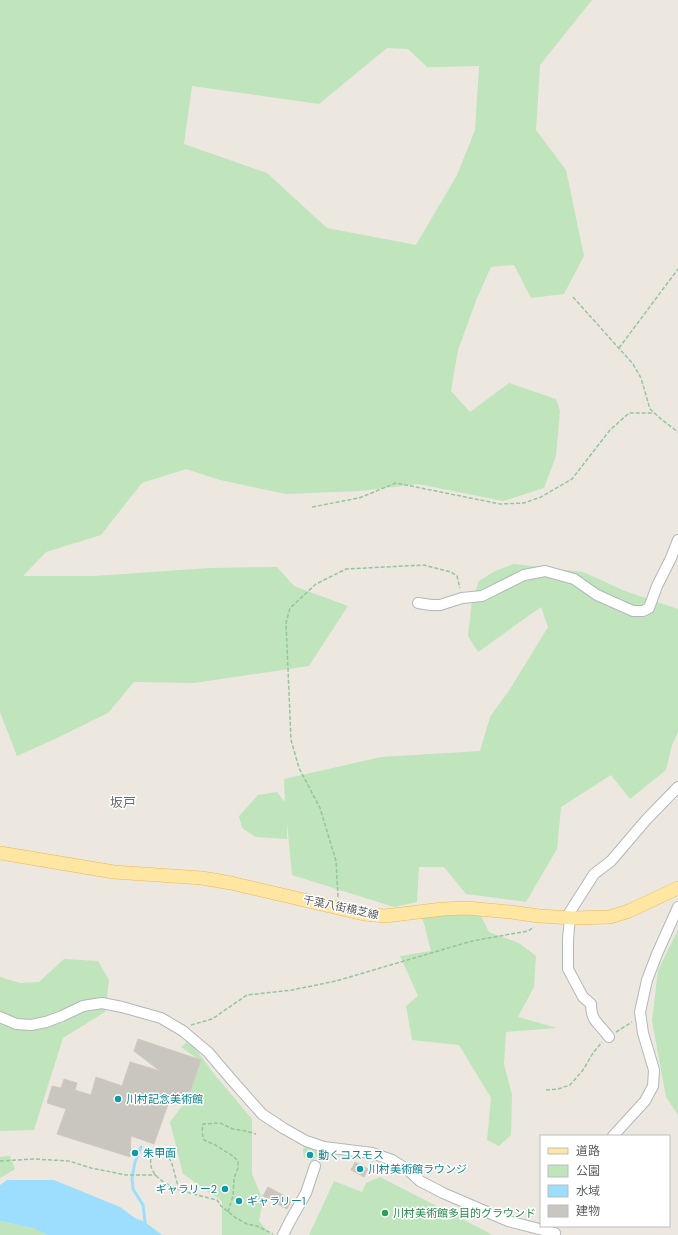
<svg xmlns="http://www.w3.org/2000/svg" width="678" height="1235" font-family="'DM Sans','Noto Sans JP',sans-serif">
  <style>
    .green { fill: #c0e4bb; fill-rule: evenodd }
    .water { fill: #9ddeff }
    .lines { fill: none; stroke-linecap: round; stroke-linejoin: round }
    .stream { stroke: #9ddeff; stroke-width: 3 }
    .building { fill: #c9c5bf; stroke: #d1c9be }
    .minor-casing { stroke: #b3b7bb; stroke-width: 12 }
    .major-casing { stroke: #f1b553; stroke-width: 14 }
    .path { stroke: #95c59d; stroke-width: 1.5; stroke-dasharray: 4 2; stroke-linecap: butt }
    .minor { stroke: #fff; stroke-width: 10 }
    .major { stroke: #ffe6a2; stroke-width: 13 }
    .culture-dot { fill: #0f9aa8; stroke: #fff; stroke-width: 1.5 }
    .leisure-dot { fill: #2e9e5b; stroke: #fff; stroke-width: 1.5 }
    .labels { text-anchor: middle; stroke-width: 3; stroke-linejoin: round; paint-order: stroke }
    .street-label { font-size: 11px; fill: #595d61; stroke: #fff }
    .culture-label { font-size: 11px; fill: #0d838f; stroke: #fff; text-anchor: start }
    .leisure-label { font-size: 11px; fill: #27864d; stroke: #fff; text-anchor: start }
    .quarter-label { font-size: 13px; fill: #6a6f73; stroke: #fff }
  </style>
  <rect width="100%" height="100%" fill="#ece8e0"/>
  <path class="green" d="M0,0h592l-52,65 -4,65 30,40 18,86 -20,38 -33,4 -17,-33 -23,2 -14,31 -19,52 -7,41 19,21 39,-29 47,16 4,12 -4,45 -12,32 -41,13 -85,-17 -58,7 -74,3 -66,-14 -34,-11 -44,14 -41,52 -55,17 -23,24h72l114,-8 68,-1 17,19 54,20 -39,60 -115,17 -60,-1 -26,31 -51,25 -40,18 -17,-44zM387,48l21,1 19,18h12l40,-1 -4,64 -18,45 -41,70 -89,-17 -60,-55 -83,-29 8,-58 127,18z
    M514,564l69,8 42,19 53,18v123l-6,13 -6,25 -36,29 -19,-24 -50,32 -4,42 -31,53 -60,-8 -22,-27h-25l-2,35 -23,5 -102,-32 -5,-52v16l-31,-2 -14,-9 -3,-12 19,-21 19,-3 8,10 -1,-23 97,-22 99,-6 10,-34 20,-28 38,-62 -7,-20 -63,45 -10,-16 4,-36 7,-19 16,-10z
    M480,914l9,18 30,11 17,13 -2,31 -16,30 39,11 -51,4 -2,32 8,31 -1,40 -12,11 -12,-6 4,-42 -32,-53 -47,-5 -6,-34 12,-10 -18,-40 31,-5 -9,-35z
    M678,930v185l-12,-18 -14,-76 6,-51z
    M64,959l34,2 11,19 -4,32 -42,26 -29,92 -34,1v-154l20,6 19,-1z
    M189,1040l26,35 37,44v55l11,26 -4,21 12,14h-49v-34l-39,-27 -13,-52 18,-24 13,-37 -20,-14z
    M304,1146l15,6 -4,7 -4,2 -7,-4 -1,-6z
    M10,1156l5,13 -15,9v-21z
    M380,1177l111,57 -1,1h-181l25,-54 28,11 4,-9z
    M0,1221l33,7 15,7h-48z"/>
  <path class="water" d="M7,1180h47l66,27 15,11 10,4 17,13h-114l-15,-7 -33,-7v-36z"/>
  <g class="lines">
    <path class="stream" d="M141,1147l-6,15 -3,16 1,11 10,16 2,17"/>
  </g>
  <path class="building" d="M138,1039l63,21 -13,38 -16,-5 -18,51 -23,-8 -1,21 -73,-23 9,-25 -19,-6 5,-17 9,2 3,-9 13,4 -2,7 16,5 5,-18 26,9 8,-24 30,9 -26,-20z
    M355,1162l13,7 -4,8 -13,-7z
    M268,1187l24,13 -5,9 -24,-13z"/>
  <g class="lines">
    <defs>
      <path id="minor" d="M418,603l13,2h9l22,-7 20,-2 42,-21 21,-4 29,8 23,16 36,16h10l6,-3 8,-22 14,-28 7,-18
        M566,918l28,-44 17,-13 35,-41 32,-33
        M570,918l-2,21v30l15,28 8,7c0,18 8,19 18,33
        M0,1017l16,7 15,1 15,-3 16,-6 21,-10 19,-3 20,4 39,11 22,13 25,21 23,27 31,35 21,14 23,13 18,6 48,6 20,7 16,10 12,11 23,12 65,28 47,12
        M613,1136l32,-35 8,-15 1,-16 -11,-37 -3,-21 7,-32 10,-26 21,-47
        M283,1235l7,-14 16,-28 9,-27"/>
      <path id="major" d="M0,853l114,19 88,6 29,5 133,31 21,2 58,-7 24,-1 44,4 28,4 34,2 37,-1 19,-6 49,-23"/>
    </defs>
    <use href="#minor" class="minor-casing"/>
    <use href="#major" class="major-casing"/>
    <path class="path" d="M573,297l60,67 8,14 9,31 11,10 17,13
      M619,348l59,-79
      M312,507l47,-9 37,-15 104,21 24,-1 17,-6 31,-18 38,-49 19,-17h25
      M338,897l-2,-36 -16,-53 -21,-40 -8,-28 -5,-117 4,-15 26,-24 30,-15 78,-4 27,7 6,4 3,12
      M191,1025l21,-6 35,-24 45,-5 44,-9 136,-40 56,-10 6,-4
      M616,1032l16,-10
      M546,1090l12,-1 12,-4 13,-15 10,-17 9,-11
      M0,1161l34,-2 35,2 22,7 35,7h30
      M179,1190l-7,-26 -5,-12 -8,-4 -8,2c0,5 -1,11 0,16 5,22 47,29 66,34l4,6 15,12 11,6 10,2 16,8
      M228,1212l5,-16 1,-18 4,-10v-7l-5,-5 -18,-11 -11,-5 -2,-8 1,-8 17,-1 13,6 13,2 10,3"/>
    <use href="#minor" class="minor"/>
    <use href="#major" class="major"/>
  </g>
  <g class="culture-dot">
    <circle cx="118" cy="1099" r="4"/>
    <circle cx="135" cy="1153" r="4"/>
    <circle cx="310" cy="1155" r="4"/>
    <circle cx="360" cy="1169" r="4"/>
    <circle cx="225" cy="1189" r="4"/>
    <circle cx="239" cy="1201" r="4"/>
  </g>
  <circle class="leisure-dot" cx="385" cy="1213" r="4"/>
  <g class="labels">
    <g class="street-label">
      <text transform="translate(341 907) rotate(12)" y="4">千葉八街横芝線</text>
    </g>
    <g class="culture-label">
      <text x="126" y="1103">川村記念美術館</text>
      <text x="143" y="1157">朱甲面</text>
      <text x="318" y="1159">動くコスモス</text>
      <text x="368" y="1173">川村美術館ラウンジ</text>
      <text x="217" y="1193" text-anchor="end">ギャラリー2</text>
      <text x="247" y="1205">ギャラリー1</text>
    </g>
    <g class="leisure-label">
      <text x="393" y="1217">川村美術館多目的グラウンド</text>
    </g>
    <g class="quarter-label">
      <text x="123" y="807">坂戸</text>
    </g>
  </g>
  <rect x="540" y="1135" width="130" height="92" fill="#ffffff" stroke="#bdbec0"/>
  <rect x="548" y="1148" width="20" height="6" fill="#ffe6a2" stroke="#bdbec0"/>
  <text x="576" y="1155" font-size="12" fill="#595d61">道路</text>
  <rect x="548" y="1165" width="20" height="12" fill="#c0e4bb" stroke="#bdbec0"/>
  <text x="576" y="1175" font-size="12" fill="#595d61">公園</text>
  <rect x="548" y="1185" width="20" height="12" fill="#9ddeff" stroke="#bdbec0"/>
  <text x="576" y="1195" font-size="12" fill="#595d61">水域</text>
  <rect x="548" y="1205" width="20" height="12" fill="#c9c5bf" stroke="#bdbec0"/>
  <text x="576" y="1215" font-size="12" fill="#595d61">建物</text>
</svg>
